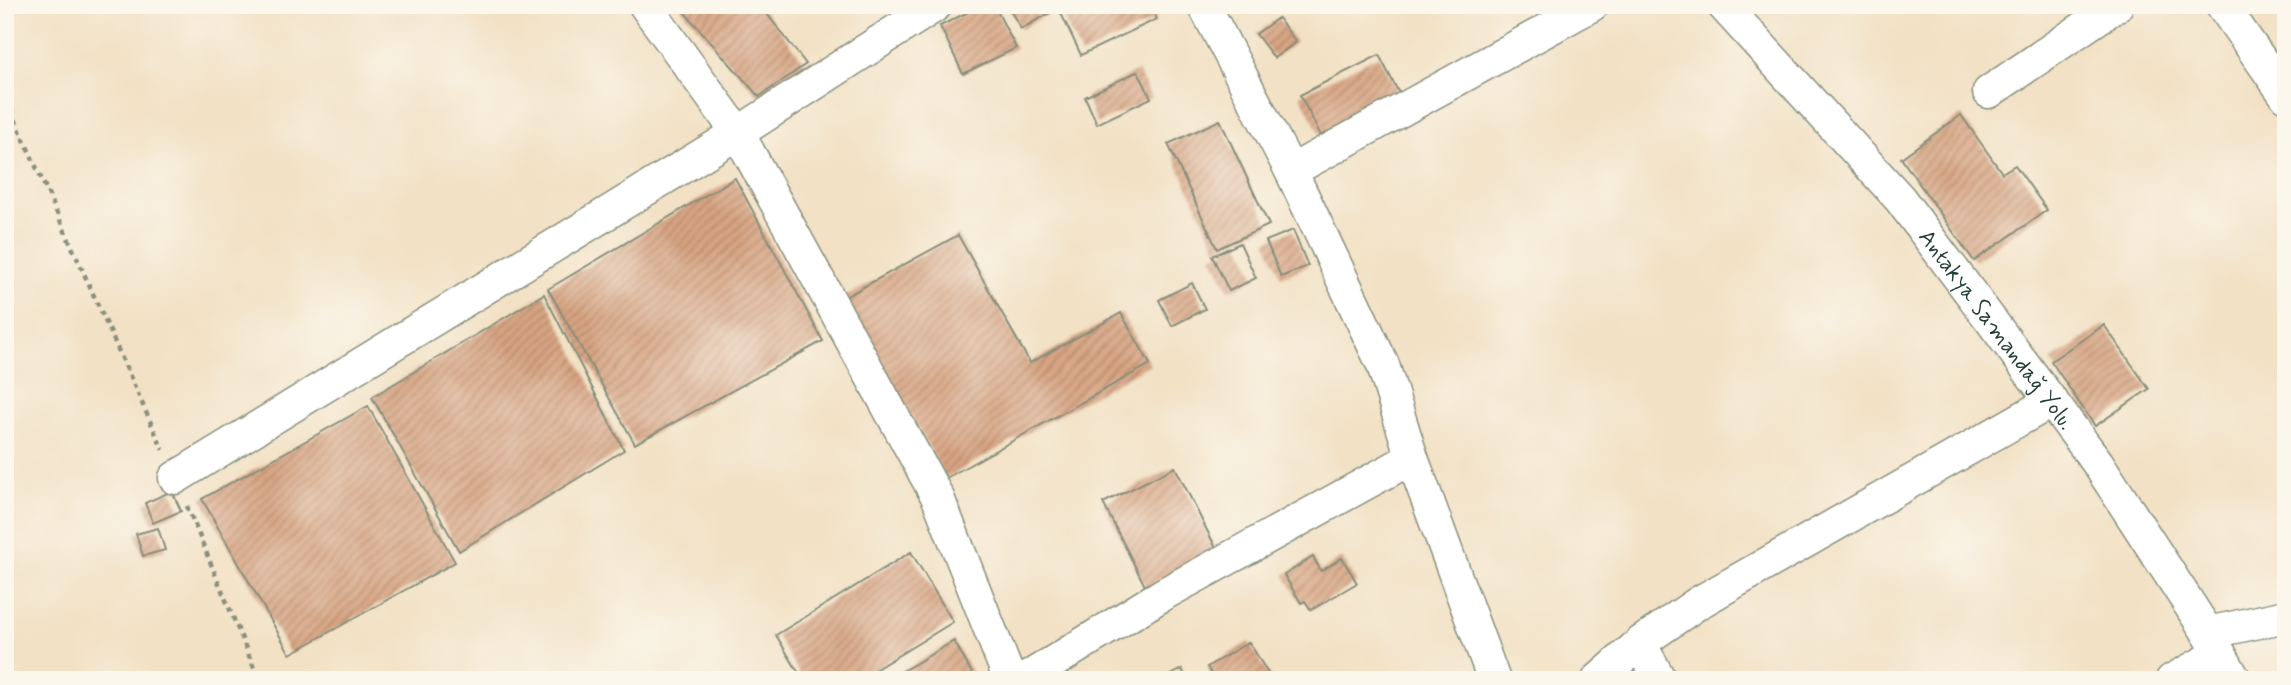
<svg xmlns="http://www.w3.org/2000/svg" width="2291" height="685" font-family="Mynerve,sans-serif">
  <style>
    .building { fill: url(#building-hatch) }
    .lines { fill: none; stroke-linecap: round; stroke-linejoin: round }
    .minor-casing { stroke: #888f7c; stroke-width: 35 }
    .path { stroke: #888f7c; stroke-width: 4.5; stroke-dasharray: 5 5; stroke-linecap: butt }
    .minor { stroke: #fff; stroke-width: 32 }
    .labels { text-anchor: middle; stroke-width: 5; stroke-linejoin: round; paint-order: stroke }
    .street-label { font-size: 23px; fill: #1f3d34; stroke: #fbf7ec }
  </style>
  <defs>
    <pattern id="building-hatch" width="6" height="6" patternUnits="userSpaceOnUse" patternTransform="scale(1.75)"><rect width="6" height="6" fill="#d8a482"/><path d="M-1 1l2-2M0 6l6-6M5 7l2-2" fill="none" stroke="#af876b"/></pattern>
  </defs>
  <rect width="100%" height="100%" fill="#fbf7ec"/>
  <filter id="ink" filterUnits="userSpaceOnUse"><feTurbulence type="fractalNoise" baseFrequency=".0143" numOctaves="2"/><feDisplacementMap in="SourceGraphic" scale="14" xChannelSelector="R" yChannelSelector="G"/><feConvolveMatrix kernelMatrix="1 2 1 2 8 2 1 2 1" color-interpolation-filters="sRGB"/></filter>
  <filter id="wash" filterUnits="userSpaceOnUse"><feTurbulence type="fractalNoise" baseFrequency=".00686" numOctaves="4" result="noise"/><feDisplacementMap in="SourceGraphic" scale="28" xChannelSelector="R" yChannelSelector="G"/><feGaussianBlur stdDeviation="1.57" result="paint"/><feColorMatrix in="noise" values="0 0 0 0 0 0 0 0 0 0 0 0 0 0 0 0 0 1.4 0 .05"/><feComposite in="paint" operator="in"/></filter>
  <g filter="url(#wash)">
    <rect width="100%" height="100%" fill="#f2e1c5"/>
    <g id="blocks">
      <path class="building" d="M678,5h82l46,59 -47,33z
        M982,5h12l22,43 -53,26 -23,-48z
        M1007,5h39l4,8 -29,16z
        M1057,5h93l7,14 -76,36z
        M1278,18l18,24 -22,16 -18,-24z
        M1379,55l21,40 -79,41 -21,-41z
        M1138,71l13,27 -54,26 -12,-27z
        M1961,115l41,58 13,-8 32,45 -73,51 -73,-103z
        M1220,120l49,105 -52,24 -49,-105z
        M735,178l88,163 -188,103 -87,-155z
        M1293,230l15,36 -27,11 -15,-36z
        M958,235l72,128 91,-50 29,51 -204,114 -101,-181z
        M1240,243l16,35 -27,13 -17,-35z
        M1192,283l13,26 -33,17 -13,-26z
        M544,294l80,156 -165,101 -87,-154z
        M2104,325l45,64 -54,37 -44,-65z
        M368,406l87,156 -165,92 -88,-155z
        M1175,467l43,85 -72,36 -43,-85z
        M172,491l9,20 -28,12 -8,-20z
        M158,528l7,22 -22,6 -7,-22z
        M911,552l42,70 -95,58h-55l-27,-45z
        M1313,557l8,14 21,-13 15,25 -46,27 -6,-9 -4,2 -17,-28z
        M954,641l22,39h-89z
        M1249,642l23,38h-57l-8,-13z
        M1182,669l5,11h-26z"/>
    </g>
  </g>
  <g filter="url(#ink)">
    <use href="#blocks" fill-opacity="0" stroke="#888f7c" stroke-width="2"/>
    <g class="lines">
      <defs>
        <g id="minor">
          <path d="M645,5l93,128 200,365 72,182"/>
          <path d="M1204,5l87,166 92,194 29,93 82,222"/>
          <path id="s1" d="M1723,5l177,194 197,263 111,171 27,47"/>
          <path d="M2222,5l64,91"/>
          <path d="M1989,92l128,-87"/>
          <path d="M1291,171l301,-166"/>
          <path d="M175,478l563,-345 198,-128"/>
          <path d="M2208,633l78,-17"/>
          <path d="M1640,643l20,37"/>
          <path d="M1024,680l138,-85 250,-137"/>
          <path d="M1598,680l42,-37 58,-40 354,-202"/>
          <path d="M2172,680l47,-26"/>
        </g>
      </defs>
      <use href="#minor" class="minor-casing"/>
      <path class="path" d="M5,91l12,33 146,326
        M187,506l72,174"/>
      <use href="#minor" class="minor"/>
    </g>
  </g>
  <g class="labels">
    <g class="street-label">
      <text dy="8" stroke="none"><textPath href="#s1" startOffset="425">Antakya Samandağ Yolu.</textPath></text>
    </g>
  </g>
  <rect width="2291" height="685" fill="none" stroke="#fbf7ec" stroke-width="28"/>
</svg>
